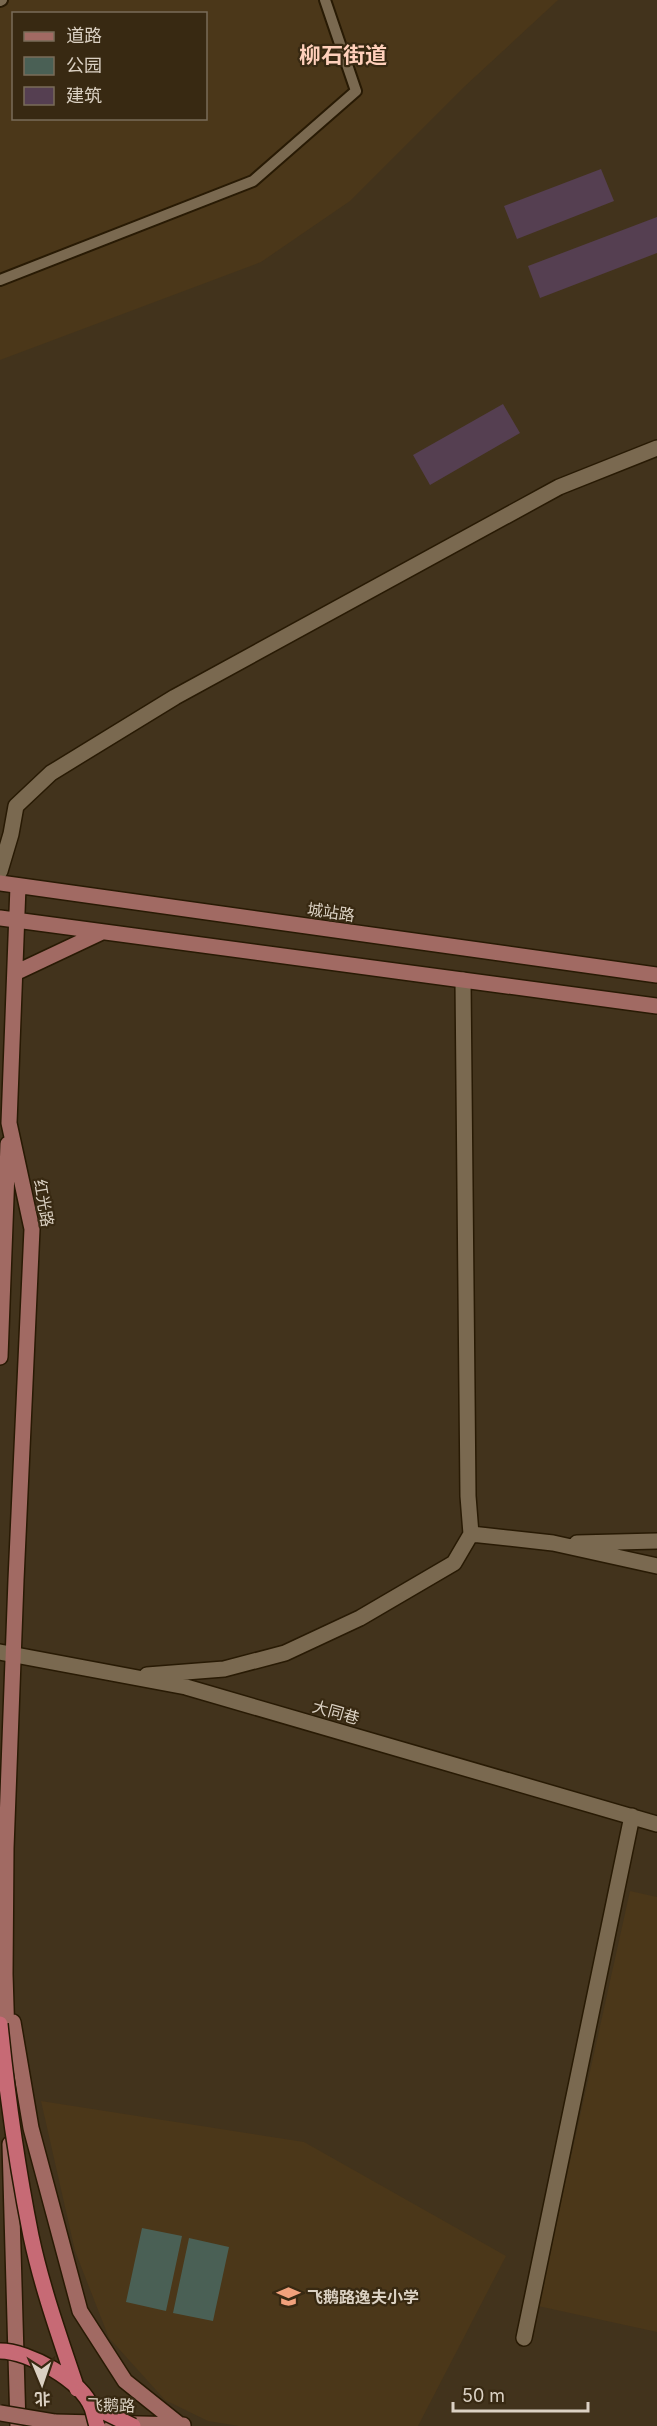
<svg xmlns="http://www.w3.org/2000/svg" width="657" height="2426" font-family="Inter,'Noto Sans SC',sans-serif">
  <style>
    .built { fill: #4b3719; fill-rule: evenodd }
    .green { fill: #4a6055 }
    .building { fill: #553f51 }
    .lines { fill: none; stroke-linecap: round; stroke-linejoin: round }
    .lane-casing { stroke: #281a04; stroke-width: 14 }
    .street-casing { stroke: #281a04; stroke-width: 18 }
    .secondary-casing { stroke: #281a04; stroke-width: 18 }
    .lane { stroke: #7a6950; stroke-width: 10 }
    .street { stroke: #7a6950; stroke-width: 15 }
    .secondary { stroke: #a16a63; stroke-width: 15 }
    .secondary-bridge-casing { stroke: #281a04; stroke-width: 18; stroke-linecap: butt }
    .primary-bridge-casing { stroke: #281a04; stroke-width: 18; stroke-linecap: butt }
    .secondary-bridge { stroke: #a16a63; stroke-width: 15 }
    .primary-bridge { stroke: #c76a75; stroke-width: 15 }
    .labels { text-anchor: middle; stroke-width: 4.5; stroke-linejoin: round; paint-order: stroke }
    .street-label { font-size: 16px; fill: #dbd1c3; stroke: #382912 }
    .poi-label { font-size: 16px; font-weight: bold; fill: #dbd1c3; stroke: #382912; text-anchor: start }
    .district-label { font-size: 22px; font-weight: bold; fill: #ffd0bb; stroke: #382912 }
  </style>
  <rect width="100%" height="100%" fill="#42331c"/>
  <path class="built" d="M0,0h558l-94,87 -114,114 -89,61 -261,98zM14,14h192v104h-192z
    M630,1891l27,6v435l-119,-26z
    M41,2101l263,41 202,114 -88,170h-179l-31,-5 -43,-21 -56,-62 -34,-87z"/>
  <path class="green" d="M142,2228l40,8 -16,75 -40,-9z
    M189,2238l40,9 -16,74 -40,-8z"/>
  <path class="building" d="M601,169l13,32 -97,38 -13,-33z
    M657,217v36l-117,45 -12,-32z
    M503,404l17,29 -90,52 -17,-30z"/>
  <g class="lines">
    <defs>
      <path id="lane" d="M0,1l2,-1
        M0,280l253,-99 103,-90 -31,-91"/>
      <path id="street" d="M0,871l11,-37 5,-28 35,-33 124,-76 384,-210 98,-39
        M463,980l5,516 3,38
        M577,1543l80,-2
        M0,1652l186,35 471,137
        M147,1675l77,-6 61,-16 75,-35 94,-55 17,-29 82,9 104,23
        M524,2338l108,-522"/>
      <path id="secondary" d="M0,883l657,92
        M0,918l657,88
        M15,973l87,-41
        M0,1357l8,-213
        M13,2022l18,106 49,183 45,70 55,44
        M7,2039l-2,-65 1,-126 10,-268 16,-351 -23,-106 9,-237
        M10,2144l8,282
        M54,2422l129,3"/>
    </defs>
    <use href="#lane" class="lane-casing"/>
    <use href="#street" class="street-casing"/>
    <use href="#secondary" class="secondary-casing"/>
    <use href="#lane" class="lane"/>
    <use href="#street" class="street"/>
    <use href="#secondary" class="secondary"/>
    <defs>
      <path id="secondary-bridge" d="M0,2413l54,9"/>
      <path id="primary-bridge" d="M0,2024c7,70 17,142 31,212 11,52 29,102 46,153
        M0,2351c29,0 81,29 92,57 2,6 3,12 5,18
        M92,2406l41,20"/>
    </defs>
    <use href="#secondary-bridge" class="secondary-bridge-casing"/>
    <use href="#primary-bridge" class="primary-bridge-casing"/>
    <use href="#secondary-bridge" class="secondary-bridge"/>
    <use href="#primary-bridge" class="primary-bridge"/>
  </g>
  <defs>
    <symbol id="school-bare" viewBox="-9 -9 18 18"><path d="M0-5L7-2L0 1L-7-2ZM-4 1L0 2.5L4 1V4Q0 6-4 4Z" fill="#f1a17c" stroke="#382912" stroke-width="2.5" paint-order="stroke"/></symbol>
  </defs>
  <g fill-rule="evenodd">
    <use href="#school-bare" x="272" y="2280" width="33" height="33"/>
  </g>
  <g class="labels">
    <g class="street-label">
      <text transform="translate(331 912) rotate(8)" y="6">城站路</text>
      <text transform="translate(44 1203) rotate(80)" y="6">红光路</text>
      <text transform="translate(336 1712) rotate(16)" y="6">大同巷</text>
      <text transform="translate(111 2405) rotate(1)" y="6">飞鹅路</text>
    </g>
    <g class="poi-label">
      <text x="307" y="2303">飞鹅路逸夫小学</text>
    </g>
    <g class="district-label">
      <text x="343" y="63">柳石街道</text>
    </g>
  </g>
  <rect x="12" y="12" width="195" height="108" fill="#382912" stroke="#796c59" stroke-width="1.5"/>
  <rect x="24" y="32" width="30" height="9" fill="#a16a63" stroke="#796c59" stroke-width="1.5"/>
  <text x="66" y="42" font-size="18" fill="#dbd1c3">道路</text>
  <rect x="24" y="57" width="30" height="18" fill="#4a6055" stroke="#796c59" stroke-width="1.5"/>
  <text x="66" y="72" font-size="18" fill="#dbd1c3">公园</text>
  <rect x="24" y="87" width="30" height="18" fill="#553f51" stroke="#796c59" stroke-width="1.5"/>
  <text x="66" y="102" font-size="18" fill="#dbd1c3">建筑</text>
  <g transform="translate(42 2384) rotate(178)" stroke="#382912" stroke-width="4.5" paint-order="stroke">
  <path d="M0-4.5L10 22L0 15L-10 22Z" fill="#dbd1c3"/>
  <text y="-9" font-size="16" font-weight="bold" text-anchor="middle" fill="#dbd1c3">北</text>
  </g>
  <path d="M453 2402v9h135v-9" fill="none" stroke="#dbd1c3" stroke-width="3"/>
  <text x="462" y="2402" font-size="18" fill="#dbd1c3" stroke="#382912" stroke-width="4.5" paint-order="stroke">50 m</text>
</svg>
